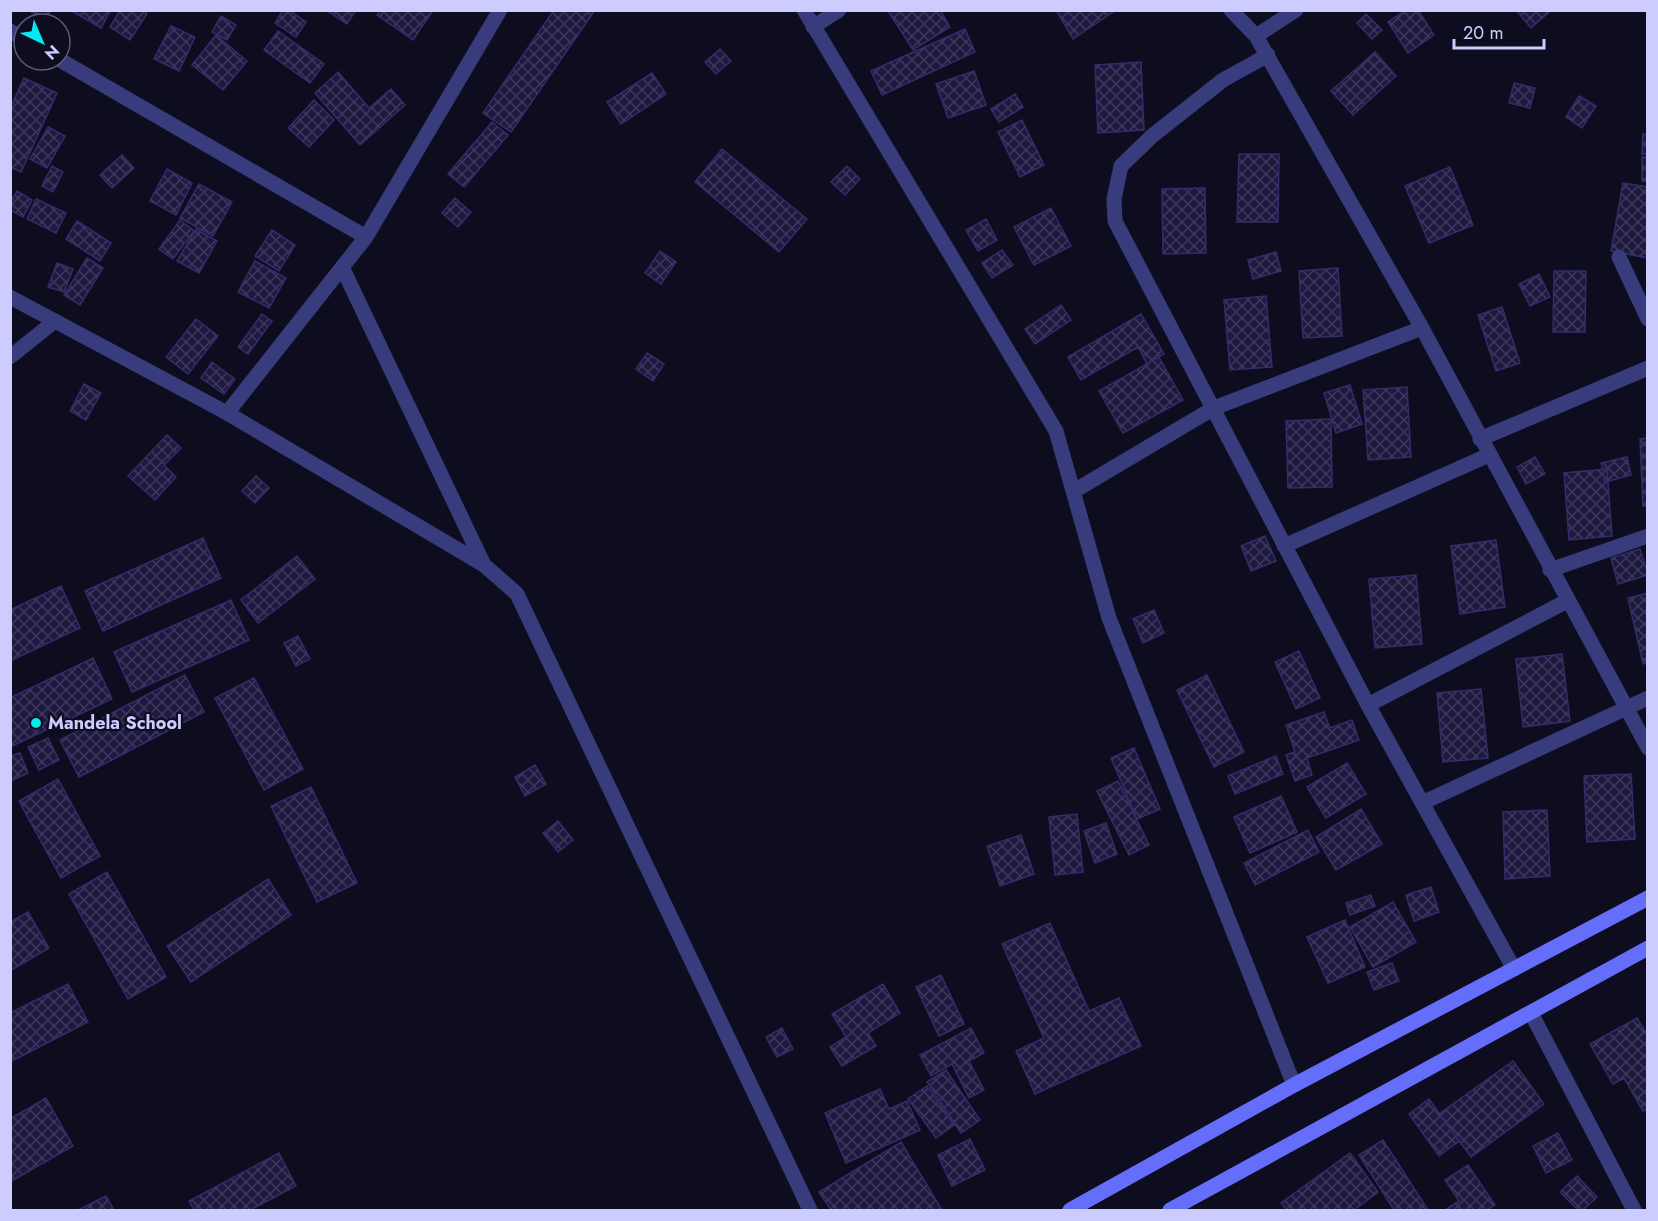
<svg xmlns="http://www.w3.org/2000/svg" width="1658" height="1221" font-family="Jost,sans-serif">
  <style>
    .building { fill: url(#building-cross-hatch); stroke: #332c6a; stroke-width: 1.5 }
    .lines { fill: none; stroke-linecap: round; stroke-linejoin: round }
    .street { stroke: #393c7c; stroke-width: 15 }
    .secondary { stroke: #656dfb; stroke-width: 15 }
    .poi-dot { fill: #06eaef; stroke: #0e0d1f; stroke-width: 2 }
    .labels { text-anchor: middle; stroke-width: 4.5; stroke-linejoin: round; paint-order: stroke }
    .poi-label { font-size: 18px; font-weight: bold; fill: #cdccfe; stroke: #0e0d1f; text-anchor: start }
  </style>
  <defs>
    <pattern id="building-cross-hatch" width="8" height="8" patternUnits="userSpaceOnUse" patternTransform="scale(1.5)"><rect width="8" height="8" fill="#1e193f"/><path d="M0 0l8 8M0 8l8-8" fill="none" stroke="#3e395c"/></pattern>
  </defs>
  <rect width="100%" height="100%" fill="#0e0d1f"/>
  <path class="building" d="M28,10h23l-6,10z
    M70,10h41l-10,18z
    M120,10h22l5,4 -17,26 -20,-13z
    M283,10h6l17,12 -10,15 -21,-14z
    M326,10h30l-9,14z
    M381,10h49l2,2 -19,28 -36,-25z
    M554,10h41l-84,122 -28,-19z
    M940,10l10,17 -37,23 -25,-39z
    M1056,10h60l-43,29z
    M1406,10h12l16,25 -26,18 -20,-31z
    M1516,10h32l1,2 -18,16z
    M1366,14l16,16 -10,9 -15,-16z
    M221,16l15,9 -9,15 -15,-8z
    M171,26l24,11 -16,34 -25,-12z
    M965,29l10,23 -93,43 -11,-24z
    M278,31l46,33 -14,19 -46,-33z
    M216,35l31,26 -24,29 -31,-25z
    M720,49l11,12 -15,13 -11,-12z
    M1375,52l21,24 -43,39 -22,-24z
    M1141,62l3,68 -46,3 -3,-68z
    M974,71l12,34 -38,13 -12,-34z
    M338,72l31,36 22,-19 14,16 -45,40 -45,-52z
    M652,73l14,21 -45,30 -14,-22z
    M24,78l33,15 -36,79 -11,-5v-58z
    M1514,83l21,5 -5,20 -21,-5z
    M1015,94l8,13 -24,15 -8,-13z
    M1579,96l17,10 -14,22 -16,-11z
    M314,100l20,20 -25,27 -21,-19z
    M1022,120l22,45 -24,12 -22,-45z
    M492,122l16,13 -44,52 -16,-13z
    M48,127l17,9 -18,32 -17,-9z
    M1643,134l5,1v19h-6z
    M722,149l85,70 -28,33 -84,-70z
    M1239,154h40l-1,68h-41z
    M122,155l12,13 -22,20 -12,-13z
    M1642,157h6v24h-6z
    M52,166l11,6 -10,20 -11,-6z
    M847,166l13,13 -15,16 -14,-13z
    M1450,167l23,58 -44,18 -24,-57z
    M167,169l25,14 -16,32 -26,-14z
    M1623,183l25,4v71l-37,-7z
    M199,184l33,18 -19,34 -33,-18z
    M1205,188l1,65 -43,1 -1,-65z
    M17,191l15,9 -9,17 -13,-7v-7z
    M455,198l16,14 -13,15 -16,-14z
    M36,199l30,14 -10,20 -29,-14z
    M1051,208l20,38 -37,19 -20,-38z
    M986,219l11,21 -19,11 -12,-21z
    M180,220l14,11 -21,28 -14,-10z
    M77,221l34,22 -11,18 -34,-22z
    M196,229l21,12 -18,32 -22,-12z
    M272,230l23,15 -16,26 -24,-15z
    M1002,250l11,15 -21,13 -10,-15z
    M660,251l16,11 -15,22 -16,-11z
    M1276,252l5,19 -28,8 -5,-19z
    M87,258l16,10 -23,37 -16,-10z
    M255,261l31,17 -17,30 -31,-16z
    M57,263l16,6 -9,23 -16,-5z
    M1338,268l4,68 -39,2 -4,-67z
    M1554,271h32l-1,61h-32z
    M1539,274l11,23 -20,9 -11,-22z
    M1266,296l6,71 -42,3 -6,-70z
    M1061,305l10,15 -36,24 -10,-15z
    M1502,307l18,56 -24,8 -18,-56z
    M262,314l10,7 -24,33 -10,-7z
    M1141,314l23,40 -17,10 -9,-17 -57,33 -13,-23z
    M196,319l22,17 -30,38 -22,-17z
    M647,353l17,11 -11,17 -17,-12z
    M1159,357l24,43 -60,33 -24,-42z
    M212,362l23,17 -11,15 -23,-16z
    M84,384l17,9 -15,27 -16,-9z
    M1350,385l12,39 -26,9 -12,-40z
    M1407,387l4,70 -43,3 -5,-70z
    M1331,419l1,68 -44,1 -2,-67z
    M167,435l14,13 -17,17 12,12 -21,23 -27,-24z
    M1648,438v68h-5l-3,-67z
    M1535,457l10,17 -19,10 -9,-17z
    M1627,457l4,18 -26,7 -4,-19z
    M1607,469l5,67 -43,4 -5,-67z
    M256,476l13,12 -14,15 -13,-12z
    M1265,536l11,25 -25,10 -10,-25z
    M203,538l18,40 -118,53 -18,-40z
    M1496,540l9,67 -45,7 -9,-68z
    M1640,549l8,26 -30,9 -7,-26z
    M297,556l18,23 -57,44 -17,-23z
    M1416,575l6,69 -47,4 -6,-69z
    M61,586l19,42 -70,33v-51z
    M1648,593v69l-5,2 -15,-66z
    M231,600l18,40 -117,52 -18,-40z
    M1154,610l10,23 -21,10 -10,-24z
    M298,636l12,23 -14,7 -12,-23z
    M1299,651l21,47 -24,11 -21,-47z
    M1562,654l8,67 -47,6 -7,-68z
    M93,658l19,41 -102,48v-49z
    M185,675l19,37 -125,65 -19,-37z
    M1207,675l37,77 -30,15 -37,-77z
    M254,678l49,91 -39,21 -49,-92z
    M1481,689l7,69 -45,4 -6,-69z
    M1324,712l6,16 22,-8 7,20 -52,18 5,17 -17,6 -9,-26 9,-3 -9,-27z
    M48,738l11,22 -20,10 -11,-23z
    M1134,748l26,61 -23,10 -26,-61z
    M20,753l8,20 -18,8v-25z
    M1276,756l7,18 -48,20 -7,-18z
    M1347,763l19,31 -40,24 -19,-31z
    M535,765l11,19 -21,12 -10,-19z
    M1631,774l4,65 -48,3 -3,-66z
    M58,779l42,77 -39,22 -42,-77z
    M1118,781l31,64 -20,10 -32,-64z
    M311,787l46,96 -40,19 -46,-96z
    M1281,796l16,36 -47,21 -16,-36z
    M1361,809l21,35 -46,26 -20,-33z
    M1547,810l3,66 -45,3 -2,-67z
    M1077,814l6,58 -28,3 -6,-58z
    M558,821l15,19 -15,12 -15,-19z
    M1106,823l11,31 -22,9 -11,-32z
    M1308,830l11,22 -64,33 -11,-22z
    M1021,835l13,39 -34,12 -13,-40z
    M107,872l59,105 -38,22 -59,-105z
    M268,879l23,36 -100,67 -24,-36z
    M1431,887l8,25 -25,9 -8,-26z
    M1371,895l4,11 -25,9 -4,-12z
    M1393,902l23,40 -43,25 -23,-40z
    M28,912l21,36 -39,23v-49z
    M1345,920l20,47 -37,16 -21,-46z
    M1050,923l39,88 30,-13 22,48 -106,48 -19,-43 28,-13 -42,-94z
    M1392,963l7,18 -25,9 -7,-18z
    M941,975l23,49 -25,12 -23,-49z
    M68,984l20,38 -78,40v-49z
    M883,984l17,29 -32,20 8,13 -34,20 -12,-19 16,-10 -14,-23z
    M1637,1018l11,18v73l-5,2 -19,-33 -11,6 -23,-40z
    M782,1028l11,21 -16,8 -11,-20z
    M971,1028l13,25 -15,8 15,29 -15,8 -17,-34 -21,12 -11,-21z
    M1513,1061l31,43 -73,53 -32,-43z
    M946,1070l34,50 -19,13 -34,-51z
    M927,1086l27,39 -18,13 -28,-39z
    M880,1089l9,20 18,-8 13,29 -74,33 -21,-50z
    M46,1098l27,48 -63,36v-63z
    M1429,1099l30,42 -20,15 -30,-42z
    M1558,1133l14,27 -26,13 -13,-27z
    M970,1139l15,31 -33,16 -14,-31z
    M1383,1140l45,70h-34l-35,-55z
    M901,1142l41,68h-111l-12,-18z
    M279,1153l17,33 -46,24h-56l-5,-9z
    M1350,1153l28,39 -24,18h-67l-6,-7z
    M1468,1165l27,40 -8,5h-42l14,-9 -14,-21z
    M1577,1176l20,21 -14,13h-5l-18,-18z
    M106,1196l8,14h-36z"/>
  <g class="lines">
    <path class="street" d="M804,10l252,421 53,187 185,467
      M1231,10l25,26 166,292 226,420
      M813,27l26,-17
      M10,31l14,8
      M1256,36l40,-26
      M1268,55l-45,25 -71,56 -31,30 -7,33 1,22 253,484 146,264
      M60,60l306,177
      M1619,257l29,62
      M342,267l142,298
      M10,297l217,116 257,152 33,29 293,616
      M10,357l45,-36
      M227,413l139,-176 134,-227
      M1480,439l168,-71
      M1074,491l140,-83 208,-80
      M1284,546l205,-91
      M1550,570l98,-34
      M1368,705l199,-104
      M1422,803l226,-105
      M1531,1013l103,197"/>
    <path class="secondary" d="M1070,1210l224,-125 354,-187
      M1170,1210l478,-262"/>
  </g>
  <circle class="poi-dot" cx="36" cy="723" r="6"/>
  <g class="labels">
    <g class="poi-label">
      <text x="48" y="729">Mandela School</text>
    </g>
  </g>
  <rect width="1658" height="1221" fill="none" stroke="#cdccfe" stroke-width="24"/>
  <g transform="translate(42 42) rotate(136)"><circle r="28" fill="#0e0d1f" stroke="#5a5978" stroke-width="1.5"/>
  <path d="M0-4.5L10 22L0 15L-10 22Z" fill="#06eaef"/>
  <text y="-9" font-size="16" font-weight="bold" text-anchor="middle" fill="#cdccfe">N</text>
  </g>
  <path d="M1454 39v9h90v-9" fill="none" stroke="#cdccfe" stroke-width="3"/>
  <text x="1463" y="39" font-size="18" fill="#cdccfe" stroke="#0e0d1f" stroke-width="4.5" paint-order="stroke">20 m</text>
</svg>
